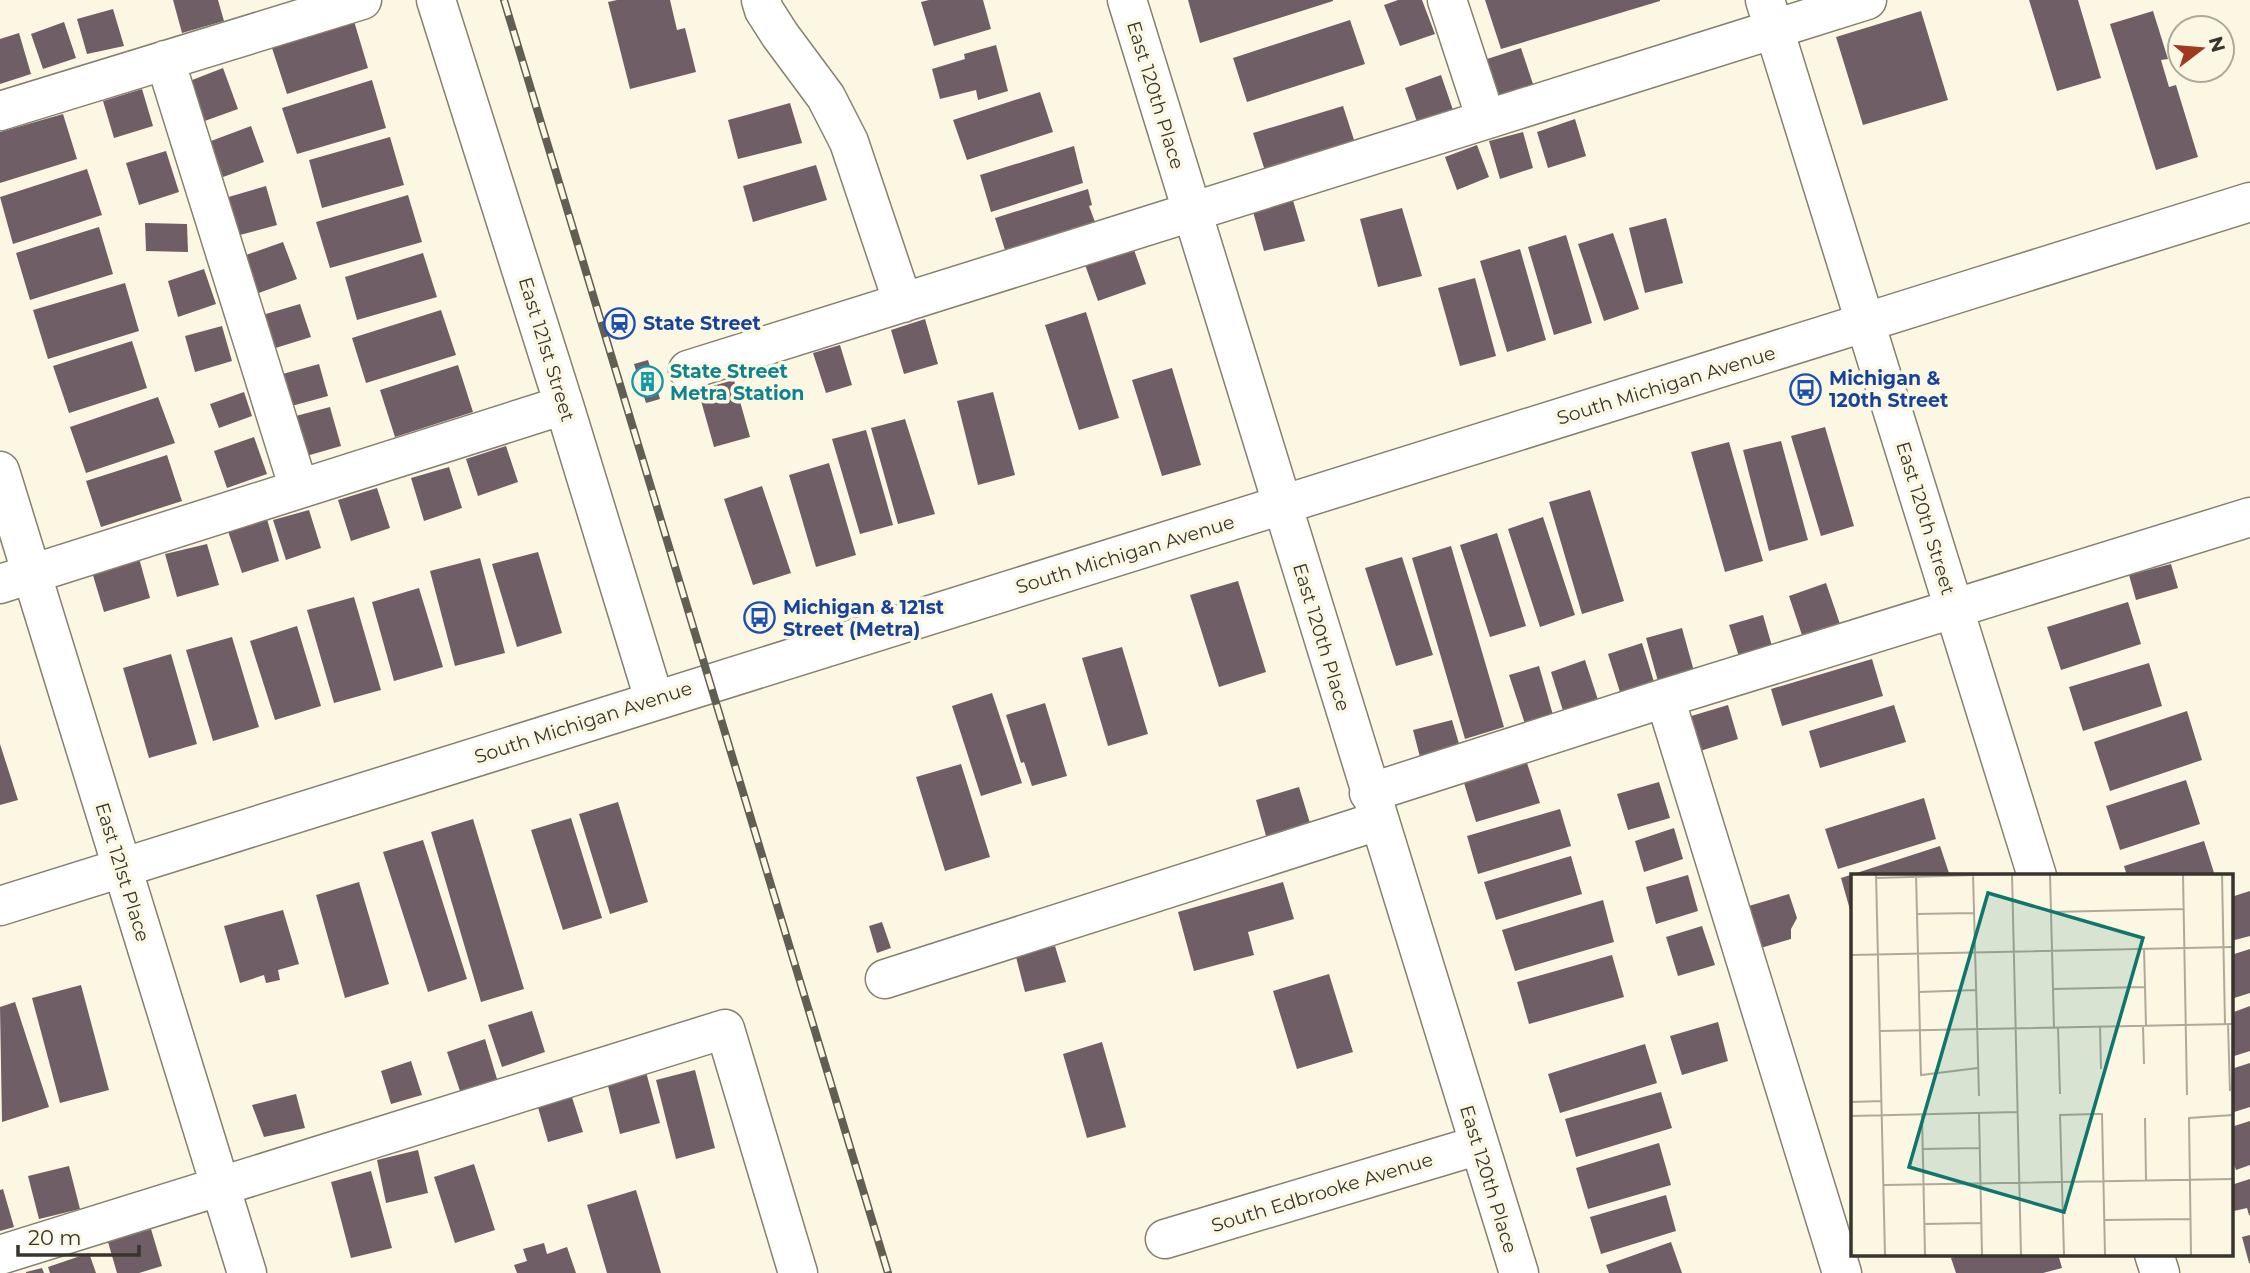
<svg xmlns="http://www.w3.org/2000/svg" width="2250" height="1273" font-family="Montserrat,sans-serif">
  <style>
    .building { fill: #705e67 }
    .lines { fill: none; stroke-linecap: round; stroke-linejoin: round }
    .minor-casing { stroke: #85806f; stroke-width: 41 }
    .major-casing { stroke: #85806f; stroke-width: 41 }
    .minor { stroke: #fff; stroke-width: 38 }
    .major { stroke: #fff; stroke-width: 38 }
    .rail-casing { stroke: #615e54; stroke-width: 8 }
    .rail { stroke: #fcf7e3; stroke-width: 5; stroke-dasharray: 16; stroke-linecap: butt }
    .labels { text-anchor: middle; stroke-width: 7; stroke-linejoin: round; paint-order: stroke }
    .street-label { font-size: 19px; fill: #38352e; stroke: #fcf7e3 }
    .transit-label { font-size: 19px; font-weight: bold; fill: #164399; stroke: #fcf7e3; text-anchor: start }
    .culture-label { font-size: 19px; font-weight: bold; fill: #0d838f; stroke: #fcf7e3; text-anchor: start }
    .inset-road { fill: none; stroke: #aea99b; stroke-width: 2 }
    .view { fill: #0f766e; fill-opacity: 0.15; stroke: #0f766e; stroke-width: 3.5 }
    .inset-edge { fill: none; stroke: #38352e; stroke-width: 3.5 }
  </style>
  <rect width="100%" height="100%" fill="#fcf7e3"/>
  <path class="building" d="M173,0h45l6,21 -42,12z
    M617,0h53l7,30 8,-2 11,44 -66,17 -22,-87z
    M929,0h54l8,29 -57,17 -13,-44z
    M1188,0h145v1l-133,42z
    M1398,0h24l13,34 -35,12 -16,-41z
    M1485,0h175v1l-159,48z
    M2029,0h49l23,78 -44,13z
    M113,9l11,37 -37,8 -10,-35z
    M1921,11l27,89 -85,25 -27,-88z
    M2153,11l15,48 -7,1 8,27 7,-2 22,72 -42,13 -46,-146z
    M1350,20l15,44 -118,38 -14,-44z
    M354,21l14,47 -81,26 -15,-46z
    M64,22l12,36 -33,11 -12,-35z
    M19,33l12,41 -31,10v-45z
    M996,45l12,46 -30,9 -2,-10 -36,9 -8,-30 33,-10 -1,-5z
    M1521,48l13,39 -40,13 -13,-39z
    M223,68l15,41 -36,13 -15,-40z
    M1441,75l12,35 -36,12 -12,-34z
    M372,80l14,48 -89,26 -15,-46z
    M142,89l11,37 -39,12 -11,-37z
    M1040,92l13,40 -86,28 -14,-40z
    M790,103l12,40 -64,16 -10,-39z
    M1343,106l12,37 -90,28 -12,-38z
    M63,114l14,45 -77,24v-51z
    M1575,119l11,37 -38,12 -11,-36z
    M251,126l13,36 -41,15 -12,-36z
    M1523,132l10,36 -33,11 -11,-38z
    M390,137l14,48 -82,23 -13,-48z
    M1477,145l12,32 -32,13 -12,-33z
    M1074,146l9,37 -92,29 -11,-37z
    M166,151l13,41 -40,13 -13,-42z
    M816,165l11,35 -74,22 -10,-36z
    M87,169l15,46 -89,29 -13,-47z
    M266,186l11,39 -41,11 -11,-38z
    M1088,189l4,16 -3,1 6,16 -90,28 -10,-32z
    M408,195l14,47 -92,26 -14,-46z
    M1292,197l13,44 -41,10 -12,-43z
    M1402,208l20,68 -44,11 -18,-68z
    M1666,218l17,65 -38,10 -16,-65z
    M145,223l42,1 1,28 -42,-1z
    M99,227l14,47 -83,26 -14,-47z
    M1613,233l26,76 -35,12 -26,-77z
    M1566,235l26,88 -38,12 -26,-88z
    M283,242l14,37 -41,15 -13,-38z
    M1132,244l14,40 -48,17 -14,-39z
    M1520,249l26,91 -39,12 -27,-91z
    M423,253l14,44 -80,23 -12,-43z
    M204,269l12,35 -38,13 -10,-36z
    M1475,278l21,78 -36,10 -22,-78z
    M125,283l14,48 -91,28 -15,-49z
    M300,304l11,33 -42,13 -10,-34z
    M441,310l15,45 -90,28 -14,-45z
    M1086,312l33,106 -40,12 -34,-105z
    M925,319l13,45 -34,10 -13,-44z
    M222,326l10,35 -37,11 -10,-36z
    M132,341l15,47 -78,25 -16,-47z
    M840,345l12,40 -26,8 -13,-40z
    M648,360l12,39 -14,4 -12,-39z
    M319,364l9,32 -40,11 -9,-32z
    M458,365l15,47 -78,25 -15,-47z
    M1172,368l29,97 -39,11 -30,-96z
    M734,380l16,57 -36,10 -16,-57z
    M244,392l8,24 -33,12 -9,-24z
    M993,392l22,83 -37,10 -21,-84z
    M158,397l17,46 -89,30 -16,-46z
    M330,407l11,39 -38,11 -11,-40z
    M905,419l30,95 -37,10 -27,-96z
    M1825,427l29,99 -33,10 -30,-100z
    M866,430l27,95 -33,9 -28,-95z
    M254,437l13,37 -40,14 -13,-37z
    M1781,441l27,99 -39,11 -26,-101z
    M1729,442l34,119 -38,11 -34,-120z
    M506,446l12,36 -40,14 -12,-37z
    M167,455l15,46 -81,26 -15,-46z
    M829,463l27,92 -40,12 -27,-92z
    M449,467l13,41 -38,13 -13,-43z
    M762,486l29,87 -38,12 -29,-86z
    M377,488l13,40 -39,13 -13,-41z
    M1590,490l34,111 -42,13 -33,-112z
    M309,510l12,38 -35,12 -13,-40z
    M1543,517l32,98 -35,12 -32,-98z
    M267,519l12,42 -37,12 -14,-42z
    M1497,533l29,93 -36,11 -30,-92z
    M207,544l12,41 -42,12 -12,-43z
    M1451,546l53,181 -39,12 -53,-181z
    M538,552l24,81 -45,14 -25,-83z
    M1402,557l31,98 -37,11 -31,-98z
    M139,558l11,40 -46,14 -12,-40z
    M480,558l25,95 -50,13 -25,-95z
    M2171,564l7,24 -42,12 -7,-25z
    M1238,581l28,91 -47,15 -29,-92z
    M1826,583l14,41 -37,14 -14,-42z
    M419,588l24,79 -49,14 -22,-79z
    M354,597l27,93 -47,13 -27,-93z
    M2128,602l13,42 -80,26 -14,-43z
    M1763,615l11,38 -33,10 -12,-38z
    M297,626l24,80 -46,14 -25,-79z
    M1682,628l13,47 -36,10 -13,-47z
    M232,637l27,90 -46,14 -27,-91z
    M1642,643l12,39 -34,10 -12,-38z
    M1122,647l26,87 -40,12 -26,-88z
    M171,654l26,90 -48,14 -26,-90z
    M1872,659l11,37 -101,30 -11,-37z
    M1585,660l14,43 -35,11 -13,-42z
    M2149,663l13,43 -79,25 -14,-44z
    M1539,666l14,49 -28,9 -16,-49z
    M992,693l30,90 -41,13 -29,-90z
    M1045,703l22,73 -35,10 -8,-24 -3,1 -15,-48z
    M1728,705l10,34 -41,13 -9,-35z
    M1894,705l12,37 -86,26 -11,-37z
    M2187,711l15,49 -92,31 -16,-49z
    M1452,720l8,27 -40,10 -7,-27z
    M0,744l18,56 -18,5z
    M1527,763l13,40 -64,19 -12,-39z
    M961,764l29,93 -45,14 -29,-94z
    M2186,780l14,44 -80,26 -14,-44z
    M1659,782l11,36 -42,12 -11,-36z
    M1299,787l11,36 -44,13 -10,-36z
    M1924,798l12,41 -98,30 -13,-40z
    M618,802l30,100 -38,12 -31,-100z
    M1560,809l11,37 -93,28 -11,-38z
    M571,818l31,100 -39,12 -32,-100z
    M473,819l51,170 -43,13 -50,-170z
    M1674,828l9,31 -39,13 -9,-31z
    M423,840l44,139 -39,13 -45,-140z
    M2204,841l11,35h-88l-3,-10z
    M1940,846l10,30h-97l-1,41 -11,-39z
    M1571,856l11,38 -86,26 -12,-38z
    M1688,875l10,36 -42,13 -10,-37z
    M359,882l30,102 -44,14 -29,-103z
    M1283,882l11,37 -46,13 6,23 -60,16 -16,-59z
    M2250,891v45l-19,5v-44z
    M1789,894l8,24 -6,11v10l-37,11 -12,-42z
    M1603,900l11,42 -99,29 -13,-41z
    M283,910l16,54 -21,6 2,10 -14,3 -2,-8 -24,8 -16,-57z
    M882,922l9,26 -14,5 -8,-27z
    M1702,926l13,39 -37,11 -12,-39z
    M1055,946l11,36 -41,10 -9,-35z
    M2250,949v44l-19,6v-44z
    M1612,955l12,42 -95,27 -12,-42z
    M1329,974l24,78 -56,17 -24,-78z
    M81,985l28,105 -49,13 -28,-105z
    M15,1002l34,105 -47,15 -2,-115z
    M2250,1006v45l-19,6v-44z
    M532,1011l13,41 -43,15 -14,-42z
    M1718,1022l10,39 -46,14 -12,-39z
    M485,1039l12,40 -37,12 -13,-39z
    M1102,1042l24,85 -39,11 -24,-84z
    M1645,1044l12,39 -97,30 -12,-39z
    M411,1061l11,34 -31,9 -10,-33z
    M2250,1063v44l-19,6v-44z
    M695,1070l20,78 -39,11 -20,-79z
    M646,1072l14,51 -40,11 -13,-52z
    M1661,1092l11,36 -96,29 -11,-38z
    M296,1094l9,34 -41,9 -12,-32z
    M571,1094l12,38 -35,10 -11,-38z
    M2250,1121v44l-14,5 -5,-14v-29z
    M1659,1143l12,42 -83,24 -12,-41z
    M418,1150l10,43 -42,10 -9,-43z
    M474,1164l21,66 -40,13 -21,-66z
    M69,1166l11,43 -41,10 -11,-43z
    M371,1171l21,77 -41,10 -20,-76z
    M2250,1179v36h-1l-2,-7 -13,3 -3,-11v-15z
    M3,1189l11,38 -14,4v-41z
    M636,1190l25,83h-54l-20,-68z
    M1666,1195l10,36 -75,23 -11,-37z
    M151,1229l11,37 -23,7h-22l-9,-31z
    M2250,1235v28h-1l-7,-26z
    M1671,1242l11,31h-73l-3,-8z
    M544,1243l3,11 20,-7 9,26h-59l-3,-8 13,-4 -4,-12z
    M89,1253l7,20h-46l-2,-6z
    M1967,1254h91l4,14 -19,5h-87l-5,-15z
    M42,1268l2,5h-18v-1z"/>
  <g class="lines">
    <defs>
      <path id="minor" d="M436,0l128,405 90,294
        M761,0l3,10 16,25 46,62 23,45 54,161
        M1127,0l392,1273
        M1447,0l39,119
        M1765,0l272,876
        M165,60l134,429
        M0,111l362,-111
        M688,370l1179,-370
        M0,471l247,802
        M0,584l564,-179
        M1665,698l177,575
        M1369,793l296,-95 585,-181
        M885,979l493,-158
        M1165,1239l314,-94
        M2154,1254l6,19
        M0,1255l725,-226 73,244"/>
      <path id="major" d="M0,906c749,-237 1500,-469 2250,-704"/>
    </defs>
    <use href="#minor" class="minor-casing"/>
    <use href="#major" class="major-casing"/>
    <use href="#minor" class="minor"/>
    <use href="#major" class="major"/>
    <defs>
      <path id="rail" d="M504,0l384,1273"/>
    </defs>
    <use href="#rail" class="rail-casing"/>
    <use href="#rail" class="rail"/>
  </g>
  <defs>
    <symbol id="station-ring" viewBox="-11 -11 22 22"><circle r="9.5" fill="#fcf7e3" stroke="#1a4fb4" stroke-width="1.5"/><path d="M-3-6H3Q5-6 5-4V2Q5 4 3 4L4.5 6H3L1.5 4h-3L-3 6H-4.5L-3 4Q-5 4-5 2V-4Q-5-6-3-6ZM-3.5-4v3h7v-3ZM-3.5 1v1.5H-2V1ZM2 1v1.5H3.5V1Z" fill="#1a4fb4"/></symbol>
    <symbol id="building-ring" viewBox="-11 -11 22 22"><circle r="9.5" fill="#fcf7e3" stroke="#0f9aa8" stroke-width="1.5"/><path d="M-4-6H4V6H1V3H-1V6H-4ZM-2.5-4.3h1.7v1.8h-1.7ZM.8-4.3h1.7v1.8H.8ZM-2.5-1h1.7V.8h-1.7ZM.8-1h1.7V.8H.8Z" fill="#0f9aa8"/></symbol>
    <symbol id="bus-ring" viewBox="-11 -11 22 22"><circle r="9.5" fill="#fcf7e3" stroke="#1a4fb4" stroke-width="1.5"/><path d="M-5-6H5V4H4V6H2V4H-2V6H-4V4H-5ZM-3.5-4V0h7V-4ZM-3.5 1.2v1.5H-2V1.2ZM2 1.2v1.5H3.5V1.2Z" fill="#1a4fb4"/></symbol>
  </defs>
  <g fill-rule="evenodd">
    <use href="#station-ring" x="602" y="306" width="35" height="35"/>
    <use href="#building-ring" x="630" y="364" width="35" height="35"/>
    <use href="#bus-ring" x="1788" y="372" width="35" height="35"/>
    <use href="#bus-ring" x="742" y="600" width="35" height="35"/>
  </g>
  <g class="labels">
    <g class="street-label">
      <text transform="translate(1156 95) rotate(73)" y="7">East 120th Place</text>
      <text transform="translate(547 349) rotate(73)" y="7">East 121st Street</text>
      <text transform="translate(1666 385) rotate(-17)" y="7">South Michigan Avenue</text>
      <text transform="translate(1926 518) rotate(73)" y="7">East 120th Street</text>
      <text transform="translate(1125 554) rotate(-17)" y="7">South Michigan Avenue</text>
      <text transform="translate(1322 637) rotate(73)" y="7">East 120th Place</text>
      <text transform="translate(583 722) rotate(-18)" y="7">South Michigan Avenue</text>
      <text transform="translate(123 872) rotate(73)" y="7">East 121st Place</text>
      <text transform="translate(1489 1179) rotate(73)" y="7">East 120th Place</text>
      <text transform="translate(1322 1192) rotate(-17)" y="7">South Edbrooke Avenue</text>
    </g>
    <g class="transit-label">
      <text x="643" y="330">State Street</text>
      <text x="1829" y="385">Michigan &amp;<tspan x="1829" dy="22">120th Street</tspan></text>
      <text x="783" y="614">Michigan &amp; 121st<tspan x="783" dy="22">Street (Metra)</tspan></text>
    </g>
    <g class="culture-label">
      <text x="670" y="378">State Street<tspan x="670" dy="22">Metra Station</tspan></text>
    </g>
  </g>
  <g transform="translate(1851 874)">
    <rect width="382" height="382" fill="#fcf7e3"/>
    <path class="inset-road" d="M25,0l9,381M65,0l5,201 57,-7M122,0l6,222M161,0l9,381M199,0l4,154M332,0l4,221M371,0l3,150M25,4l133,-4M200,38l133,-3M66,40l57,-1M293,74l2,78M0,81l382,-8M202,115l92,-2M68,118l57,-2M377,150l2,67M292,152l1,38M249,153l1,42M207,154l2,66M29,157l353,-7M0,228l31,-1M128,239l3,142M71,240l3,141M0,242l166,-4M294,244l1,62M72,275l57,-1M33,311l349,-6M253,346l87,-1M73,350l57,-1M213,381l-4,-140 36,-1h6l3,141M340,381l-2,-137 44,-3"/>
    <path class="view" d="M137,19l155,45 -79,274 -155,-45z"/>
    <rect width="382" height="382" class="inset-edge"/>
  </g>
  <g transform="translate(2201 49) rotate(74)"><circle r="33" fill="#fcf7e3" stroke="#aea99b" stroke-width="2"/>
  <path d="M0-5L12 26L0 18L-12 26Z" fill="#a13820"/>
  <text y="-10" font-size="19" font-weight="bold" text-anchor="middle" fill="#38352e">N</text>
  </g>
  <path d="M18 1245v10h121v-10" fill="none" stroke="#38352e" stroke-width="3.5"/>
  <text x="28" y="1245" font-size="21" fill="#38352e" stroke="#fcf7e3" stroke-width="5" paint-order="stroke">20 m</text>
</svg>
